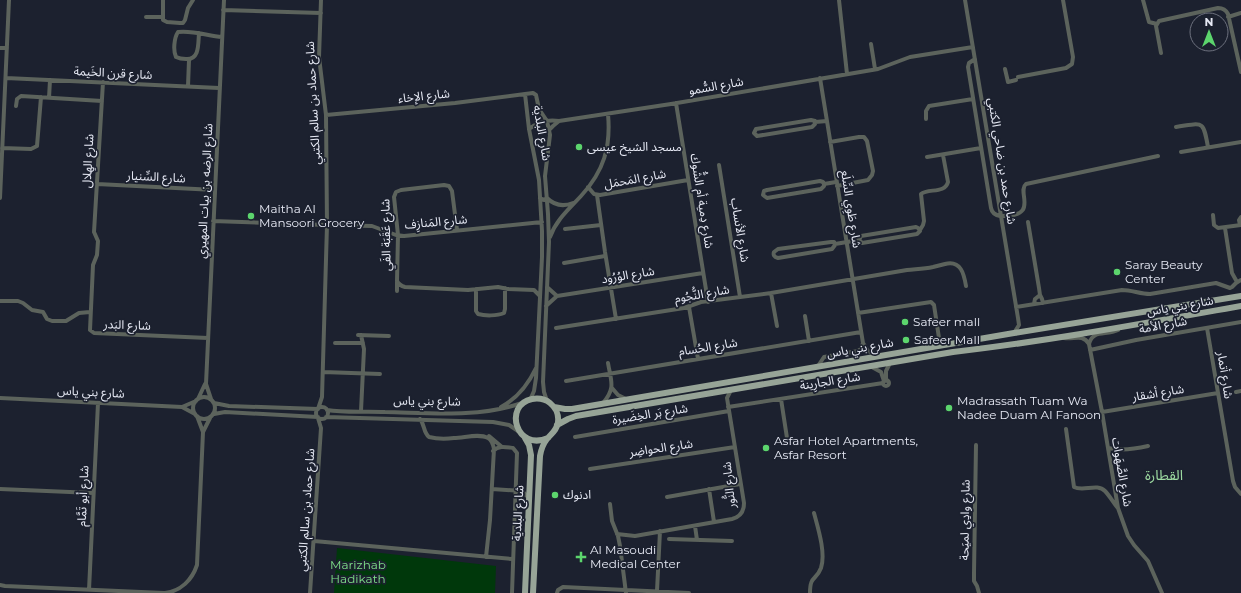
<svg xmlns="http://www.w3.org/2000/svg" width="1241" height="593" font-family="Montserrat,'Noto Sans Arabic',sans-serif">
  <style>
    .green { fill: #00380b }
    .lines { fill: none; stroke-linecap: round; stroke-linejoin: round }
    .minor { stroke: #5c635c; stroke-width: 4 }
    .primary { stroke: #97a497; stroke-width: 6 }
    .poi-dot { fill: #5cd56d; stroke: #1c212f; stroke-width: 1.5 }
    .labels { text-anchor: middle; stroke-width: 3.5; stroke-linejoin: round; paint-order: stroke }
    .street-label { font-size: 12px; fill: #e6e9f4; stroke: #1c212f }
    .poi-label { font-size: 12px; fill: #e6e9f4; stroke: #1c212f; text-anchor: start }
    .park-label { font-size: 12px; fill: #7fe189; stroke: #1c212f }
    .quarter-label { font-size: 14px; fill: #9ddaa1; stroke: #1c212f }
  </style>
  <rect width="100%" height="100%" fill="#1c212f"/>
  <path class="green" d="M337,548l159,18 -1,27h-161z"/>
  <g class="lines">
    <path class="minor" d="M163,0v20l4,2 13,1h3l2,-3 3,-12 5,-8
      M839,0l8,74
      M965,0l53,318 1,7 -5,8
      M1143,0l6,22 8,2
      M223,10l98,3
      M146,17h17
      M1228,17l13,-4
      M199,33c-1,10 1,27 -13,26 -4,0 -6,0 -10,-2 -3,-6 -2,-19 2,-25 15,-2 30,4 44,5
      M871,44l4,25
      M0,48h7
      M1161,53l-5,-27 3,-5 59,-13c5,0 8,2 10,6l13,58
      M975,59l-6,4 -1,4 23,141c1,5 4,7 9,8 41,1 16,-24 26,-32l132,-28
      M1005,69l3,13 8,-2
      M1018,77l48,-9 6,-4 1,-7 -10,-57
      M6,78l213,10
      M820,78l43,265 5,8 9,4
      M103,82l-9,150 4,9 -1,14 -4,10 -3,65 4,3 114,5
      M188,86l1,-26
      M525,94l4,35 10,51 3,51v26l-6,121 -2,13 -4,9
      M49,98l1,-18
      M676,103l32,199
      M16,106l1,-7 4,-3 81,5
      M326,115l129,-12 70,-9 8,-1 3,2 3,14 8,12 3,14 -5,41 3,38 1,28 -6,140 1,10 3,9
      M926,119v-8l3,-5 44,-7
      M811,120l4,1v3l-3,3 -55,9 -3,-3 2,-4z
      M815,122l12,-1
      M1176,127c27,-4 27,-8 32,20
      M529,129c9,-7 19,-10 30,-8l112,-17 207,-35 32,-12 63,-10
      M549,130l4,-4 6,-5
      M830,142l29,-5h5l3,4 6,30 -1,4 -4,5 -31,6
      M2,148l29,1 6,-3 4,-49
      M1181,152l60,-10
      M927,157l54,-9
      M719,165l21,132
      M820,181l3,1 1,2v2l-3,3 -54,9 -4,-3 1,-4 3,-1z
      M97,184l118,6
      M824,184l12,-2
      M588,187l6,7 6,1 88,-15
      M597,195l8,57 11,67
      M0,198l9,-198
      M540,198l4,2 3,-2c8,8 16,9 26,5
      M1213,215l1,10 4,3 23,-3
      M213,221l114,4 45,1 24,9 8,1 138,-14
      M1028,222l11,66 1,7 2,4 1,4
      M1240,225l-1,-5 2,-3
      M916,227l2,1 2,3 -3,3 -55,9 -3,-3 2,-4z
      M1225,228l7,45 5,9
      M565,229l36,-4
      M457,230l-5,-39 -3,-5 -5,-1 -43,5 -5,2 -2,5 4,38 -1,46c2,4 4,5 8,6l63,3 30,-3 10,2 26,1 6,6
      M920,230l3,-5 1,-4 -3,-27c7,-6 24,0 27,-12l-5,-27
      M550,237c6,-17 19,-28 31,-41 23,-25 30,-49 27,-82
      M831,242h3l1,3 -3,4 -54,9c-4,-1 -5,-3 -4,-6l4,-3z
      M835,244l24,-4
      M564,263l41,-7
      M547,287l10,9
      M476,289v22l2,3c7,2 19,2 26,-1l1,-4v-21
      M397,291v-9
      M771,293l6,33
      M0,301h18l5,2 9,7 11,2 4,7 5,2h14l13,-8 11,-1
      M1034,304l1,-5 5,-4
      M546,306l11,-10 146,-23
      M689,307l9,52
      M1016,307l106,-17c10,0 18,4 28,4l66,-11 14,5 2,-1 4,-4 5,-3
      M858,313l73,-11 3,3 5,33 4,4 4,2
      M805,316l4,25
      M556,328l128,-20 17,-6 70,-9 136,-23c9,-1 17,-1 26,-3 4,-1 8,-2 12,-3 16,-4 19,10 21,22
      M1207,328l26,153 2,6 6,7
      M358,335l31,1
      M361,335l3,14 -3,62
      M1064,338c10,2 18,-5 25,6l13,68 16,96 10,28 6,9 14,16 14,32
      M335,343h28
      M1089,344c4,-15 17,-8 29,-14
      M1090,350l46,-10 105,-18
      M818,366l6,-9 34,-6 3,-2 2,-6
      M870,366l11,6 3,9
      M323,372l57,2
      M883 383a3 3 0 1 1 6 0a3 3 0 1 1-6 0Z
      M566,381l295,-49
      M886,381v-10l4,-8
      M612,388l6,7 8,4
      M1236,392l5,-1
      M193 408a11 11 0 1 1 22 0a11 11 0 1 1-22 0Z
      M0,398l182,9 13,7
      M198,399l7,-15
      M211,399l-5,-15 18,-384
      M781,399l6,39
      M214,403l15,3 89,3
      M603,403c13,-15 8,-22 5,-40
      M182,407l14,-6
      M501,407c17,-9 27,-22 35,-39
      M728,407l155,-24
      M316 413a6 6 0 1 1 12 0a6 6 0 1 1-12 0Z
      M318,409l4,-12 5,-172 -1,-110 -7,-58 2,-57
      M327,410c18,3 39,1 58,2 46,1 93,6 137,-9
      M1102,412l116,-19
      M214,414l11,-2 93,5
      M326,417l167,5 16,3 9,6
      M420,419c5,6 3,13 9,18 8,2 17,2 25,1 10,0 25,-5 34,0 4,2 5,6 6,11l-4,71 -4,37
      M1066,429l8,58c9,5 23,-4 31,4 4,4 8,11 12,16
      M203,432l7,-14
      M489,436l13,11
      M575,437l154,-26
      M976,445l-2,128v8l3,5 2,7
      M1108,448c13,3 27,1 40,-2
      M493,451c6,-6 13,-4 20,-3l4,5 -5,140
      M590,469l145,-22
      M0,489l93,4
      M492,489l30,2 6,6
      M709,489l5,33
      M667,497l73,-13
      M610,504l2,17 6,15 2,10 6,47
      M695,526l2,14
      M617,534l18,2 97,-17c8,-2 12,-7 12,-16l-17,-105 4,-8
      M669,539l63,2
      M314,541l198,18
      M0,585l5,1 159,7
      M89,590l9,-187
      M657,591l3,-60
      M165,593c16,-2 27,-13 32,-28l6,-133 -6,-16
      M310,593l11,-165 -3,-10
      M557,593l1,-3 5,-3 126,6
      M810,593c0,-18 6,-12 11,-25 5,-15 -3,-40 -7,-55"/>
    <path class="primary" d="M554,407l11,2h7l442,-76 227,-37
      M557,425l11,-6 8,-3 377,-64c96,-11 192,-29 288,-46
      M525,593l6,-138 -2,-10 -4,-7
      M533,593l7,-137c1,-6 3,-12 7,-17 5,-6 10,-9 11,-17 1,-8 -3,-15 -8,-19 -5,-4 -12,-5 -18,-4 -29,6 -16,53 16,39"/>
  </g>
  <g class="poi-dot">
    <circle cx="579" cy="147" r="4"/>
    <circle cx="251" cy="216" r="4"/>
    <circle cx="1117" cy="272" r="4"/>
    <circle cx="905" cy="322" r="4"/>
    <circle cx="906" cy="340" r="4"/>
    <circle cx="949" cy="408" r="4"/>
    <circle cx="766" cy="448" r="4"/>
    <circle cx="555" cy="495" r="4"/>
    <path d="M579 551h4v4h4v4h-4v4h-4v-4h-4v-4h4z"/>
  </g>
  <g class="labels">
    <g class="street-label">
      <text transform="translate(113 73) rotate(3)" y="4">شارع قرن الخَيمة</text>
      <text transform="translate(716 86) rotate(-10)" y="4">شارع السُّمو</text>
      <text transform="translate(424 96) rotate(-6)" y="4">شارع الإخاء</text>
      <text transform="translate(313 103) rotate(-93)" y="4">شارع حماد بن سالم الكتبي</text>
      <text transform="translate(542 133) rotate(80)" y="4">شارع البلدية</text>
      <text transform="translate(88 161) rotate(-87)" y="4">شارع الهِلال</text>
      <text transform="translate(1002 161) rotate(81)" y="4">شارع حمد بن ضاحي الكتبي</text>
      <text transform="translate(156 177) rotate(3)" y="4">شارع السِّنيار</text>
      <text transform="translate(635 179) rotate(-10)" y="4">شارع المَحمَل</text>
      <text transform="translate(205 191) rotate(-87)" y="4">شارع الرضه بن بيات المهيري</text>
      <text transform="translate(702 201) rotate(81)" y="4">شارع دِمية أم الشُّوك</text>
      <text transform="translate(851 209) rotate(81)" y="4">شارع طَوِي السِّلَع</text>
      <text transform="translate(436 222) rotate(-5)" y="4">شارع المَنازِف</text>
      <text transform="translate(740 230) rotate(81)" y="4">شارع الأنساب</text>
      <text transform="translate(386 235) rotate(-91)" y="4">شارع عَقَبَة الفَي</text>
      <text transform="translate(628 275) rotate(-9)" y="4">شارع الوُرُود</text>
      <text transform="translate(702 294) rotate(-10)" y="4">شارع النُّجُوم</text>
      <text transform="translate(1180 306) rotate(-10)" y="4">شارع بني ياس</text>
      <text transform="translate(127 325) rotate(2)" y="4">شارع البَدر</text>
      <text transform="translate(1163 325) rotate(-10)" y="4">شارع الأمة</text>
      <text transform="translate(708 347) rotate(-9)" y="4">شارع الحُسام</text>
      <text transform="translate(860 348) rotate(-10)" y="4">شارع بني ياس</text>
      <text transform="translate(1225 375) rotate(81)" y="4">شارع أتمار</text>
      <text transform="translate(830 381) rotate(-9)" y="4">شارع الجارِينة</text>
      <text transform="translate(91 392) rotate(3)" y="4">شارع بني ياس</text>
      <text transform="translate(1158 393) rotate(-9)" y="4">شارع أشقار</text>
      <text transform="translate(427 401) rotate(1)" y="4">شارع بني ياس</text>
      <text transform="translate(650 414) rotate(-9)" y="4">شارع بَر الخِضَيرة</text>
      <text transform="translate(661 448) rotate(-8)" y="4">شارع الحواضِر</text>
      <text transform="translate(1122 472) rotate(80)" y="4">شارع الصَّهَوات</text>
      <text transform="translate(729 485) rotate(-96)" y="4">شارع النُّور</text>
      <text transform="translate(83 496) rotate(-87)" y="4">شارع أبو تَمَّام</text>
      <text transform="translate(306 510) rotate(-86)" y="4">شارع حماد بن سالم الكتبي</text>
      <text transform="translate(518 513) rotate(-87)" y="4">شارع البلدية</text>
      <text transform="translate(965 520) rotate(-89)" y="4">شارع وادِي لميَحة</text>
    </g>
    <g class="poi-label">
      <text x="587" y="151">مسجد الشيخ عيسى</text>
      <text x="259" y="213">Maitha Al<tspan x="259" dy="14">Mansoori Grocery</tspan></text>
      <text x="1125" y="269">Saray Beauty<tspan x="1125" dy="14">Center</tspan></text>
      <text x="913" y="326">Safeer mall</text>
      <text x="914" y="344">Safeer Mall</text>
      <text x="957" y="405">Madrassath Tuam Wa<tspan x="957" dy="14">Nadee Duam Al Fanoon</tspan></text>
      <text x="774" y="445">Asfar Hotel Apartments,<tspan x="774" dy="14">Asfar Resort</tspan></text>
      <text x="563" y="499">ادنوك</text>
      <text x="590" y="554">Al Masoudi<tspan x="590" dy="14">Medical Center</tspan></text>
    </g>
    <g class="park-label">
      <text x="358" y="569">Marizhab<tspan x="358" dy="14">Hadikath</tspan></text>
    </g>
    <g class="quarter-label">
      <text x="1164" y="480">القطارة</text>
    </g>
  </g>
  <g transform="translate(1209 32)"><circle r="19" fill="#1c212f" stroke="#6d717e"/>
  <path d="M0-3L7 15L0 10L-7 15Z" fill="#5cd56d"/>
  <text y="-6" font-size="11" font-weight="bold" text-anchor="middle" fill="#e6e9f4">N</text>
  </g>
</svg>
